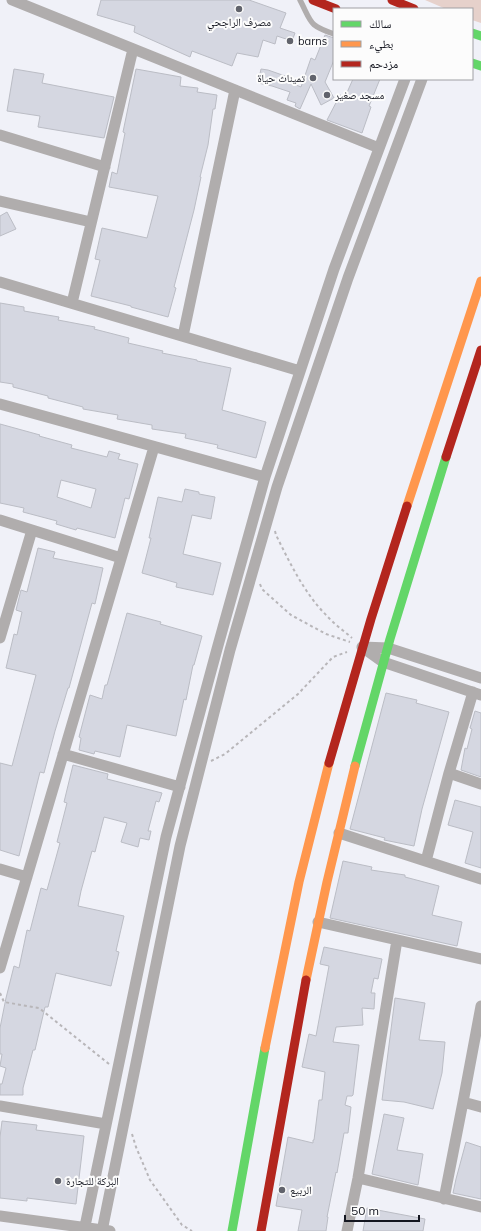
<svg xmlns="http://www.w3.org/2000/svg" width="481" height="1231" font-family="Mulish,'Noto Naskh Arabic',sans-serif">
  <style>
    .green { fill: #e6d1cb }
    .building { fill: #d5d7e1; stroke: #bbbdc5; fill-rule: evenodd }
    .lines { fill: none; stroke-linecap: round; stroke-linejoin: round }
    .path { stroke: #b8b6b9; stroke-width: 2; stroke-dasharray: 3 3; stroke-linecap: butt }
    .lane { stroke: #b0adad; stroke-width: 5.5 }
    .street { stroke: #b0adad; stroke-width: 11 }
    .fast { stroke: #63d668; stroke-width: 9 }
    .slow { stroke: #ff974d; stroke-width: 9 }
    .jam { stroke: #b3261e; stroke-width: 9 }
    .poi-dot { fill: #61636c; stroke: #fcfcfc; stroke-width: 1.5 }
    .labels { text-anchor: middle; stroke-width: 4; stroke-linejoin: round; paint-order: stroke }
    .poi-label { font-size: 11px; fill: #141620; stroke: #fcfcfc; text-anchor: start }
  </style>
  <rect width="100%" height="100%" fill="#f0f1f8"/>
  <path class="green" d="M425,0h56v23l-9,-3v-11h-26z"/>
  <path class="building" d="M101,0h148l37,13 -6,15 15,5 -3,8 -15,-5 -2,8 -12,-4 -5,17 -21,-4 -5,13 -40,-15 -2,6 -56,-25 1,-6 -38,-11z
    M325,35l9,3v22l-9,22 9,16 -13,7 -10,-21 -11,25 -5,-3 1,-3 -9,-3 3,-8 -18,-6 -14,-3 3,-14 7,1 20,7 -2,4 15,6 10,-29 4,2z
    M14,69l30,5 -2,9 72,14 -10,41 -66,-11 2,-11 -33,-5z
    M136,69l45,8 -1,9 18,2 -1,4 20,3 -2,14h-2l-5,36 -8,32h1l-7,33 -20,77 2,1 -8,29 -37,-10v-1l-40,-10 9,-36 -5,-1 7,-31 45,10 11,-42 -49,-9 3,-15 5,2 8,-41 -2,-1z
    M353,79h27l-11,27 2,1 -9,26 -35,-13 13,-25 5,2z
    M7,212l9,17 -16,7v-20z
    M0,303l24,4v4l35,6 -1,3 37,7 -1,2 35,9 -1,5 35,8 -1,2 35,7v1l34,7 -9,42 44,12 -10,36 -39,-10 1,-3 -33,-7 1,-4 -34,-5v-4l-35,-6 1,-4 -35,-6v-2l-35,-9v-2l-35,-9v-3l-13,-2z
    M0,424l40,11 -1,1 33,9 -1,3 36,9 2,-6 11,3 -2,5 20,5 -9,35 -4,-1 -10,40 -38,-10 -1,2 -20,-6 1,-3 -34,-9 1,-4 -24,-5zM61,480l35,9 -5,19 -34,-11z
    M185,489l14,3v2l16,3 -4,22 -19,-4 -9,39 38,9 -8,32 -37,-8 1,-4 -35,-10 9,-35h-2l9,-41 24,5z
    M38,548l17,4 -2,6 50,10 -8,36 -3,-1 -23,85h-1l-13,43 -11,42 -4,-1 -21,84 -19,-6v-87l12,3 24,-91 -30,-7 8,-34 3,1 5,-23 -6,-2 5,-20 6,2z
    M127,613l34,9 -1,2 42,12 -8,29h-1l-7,35 -2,-1 -8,37 -49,-11 -7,32 -25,-6 -1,3 -15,-4 2,-12 -2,-1 11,-42 12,4 3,-14h2z
    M386,693l31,7 -1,3 33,9 -27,97 -8,37 -30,-6 1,-2 -35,-9z
    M475,711l6,2v64l-20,-7 4,-22 2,1 5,-20 -2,-1z
    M73,765l35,9 -1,5 55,14 -3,9 -3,-1 -8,30h3l-2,9 -9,-2 -2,9 -17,-5 6,-19 -23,-6 -9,35 -3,-1 -11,40 -3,15 46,10 -8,35 3,1 -8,34 -55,-13 -8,34h-3l-10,43h-2l-10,38v7h-23v-11h2l4,-16 -6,-2 2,-12h-2v-26l6,-30 8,-32 5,2 8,-38 3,1 11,-43 6,2 13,-47 -3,-1 10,-39 -3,-1z
    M455,800l26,7v61l-16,-5 8,-31 -25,-7z
    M343,861l29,6 -1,3 34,5v2l34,9 -7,29 30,7 -5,24 -127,-28z
    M324,947l58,12 -4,20 -4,-1 -3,15h4l-1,16 -12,-1 1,17 -27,2 -3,15 26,3 -6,50 -1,1h-5l-2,9 6,2 -3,26h-4l-7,40 -1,-1 -9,45h1l-2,14h-28l4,-21 -26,-4 12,-69 25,6v-3h1l5,-40h3l3,-28 -23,-5 7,-33 7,2 13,-70 -9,-2z
    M395,998l30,5 -6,37 26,2 -3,31 -9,36 -29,-7 -22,-2z
    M384,1114l20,4 -7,32 26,4 -5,31 -46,-11z
    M2,1121l35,4 -1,5 48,6 -8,68 -49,-6v3l-27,-3v-61z
    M466,1142l15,5v52l-28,-6 3,-14z
    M367,1208l58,11 -2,12h-60z"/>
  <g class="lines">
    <path class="path" d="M275,531l1,4c14,28 28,58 51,81 7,8 17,15 25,22
      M260,584l2,5 29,26 35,19 24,8
      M211,761l14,-7 73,-60 35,-37 14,-5
      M0,993l4,9 35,6 70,56
      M132,1134l4,13 14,33 32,45 10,6"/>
    <path class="lane" d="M300,0c12,23 8,25 34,34"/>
    <path class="street" d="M12,0l367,148
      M0,135l105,32
      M0,201l91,21
      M0,282l300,89
      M72,303l61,-254
      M183,336l52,-246
      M0,404l265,73
      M0,520l121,38
      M0,638l32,-108
      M362,647l21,15 98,33
      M362,647l26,1 93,30
      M63,754l117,33
      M449,773l32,11
      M339,833l142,46
      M426,861l23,-88 24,-81
      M0,869l27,8
      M318,922l163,37
      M0,968l154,-521
      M481,1006l-18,96 18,5
      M0,1106l106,18
      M358,1178l123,29
      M444,1199l19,-97
      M0,1216l110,15
      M84,1231l82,-394 51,-188 48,-172 69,-208 71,-190
      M102,1231l78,-385 50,-196 47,-163 71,-209 74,-199
      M347,1231l11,-53 39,-238"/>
    <path class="fast" d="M472,33l9,3
      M472,63l9,3
      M355,766l35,-127 56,-182
      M232,1231l33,-183"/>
    <path class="slow" d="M407,506l74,-225
      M306,980l21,-98 28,-116
      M265,1048l34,-166 30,-119"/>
    <path class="jam" d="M313,0l23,9
      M392,0l22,9
      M446,457l35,-107
      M329,763l42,-144 36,-113
      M261,1231l45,-251"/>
  </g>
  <g class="poi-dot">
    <circle cx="239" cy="9" r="4"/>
    <circle cx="290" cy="41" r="4"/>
    <circle cx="313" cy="78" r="4"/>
    <circle cx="327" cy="95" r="4"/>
    <circle cx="58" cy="1181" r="4"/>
    <circle cx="282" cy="1190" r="4"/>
  </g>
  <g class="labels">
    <g class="poi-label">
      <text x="239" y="26" text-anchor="middle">مصرف الراجحي</text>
      <text x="298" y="45">barns</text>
      <text x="305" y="82" text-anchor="end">تميناث حياة</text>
      <text x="335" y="99">مسجد صغير</text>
      <text x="66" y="1185">البركة للتجارة</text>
      <text x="290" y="1194">الربيع</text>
    </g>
  </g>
  <rect x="333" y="8" width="140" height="72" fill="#fcfcfc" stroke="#9fa0a4"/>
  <rect x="341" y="21" width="20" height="6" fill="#63d668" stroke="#9fa0a4"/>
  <text x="369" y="28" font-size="12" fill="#141620">سالك</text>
  <rect x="341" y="41" width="20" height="6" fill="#ff974d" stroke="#9fa0a4"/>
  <text x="369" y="48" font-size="12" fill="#141620">بطيء</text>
  <rect x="341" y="61" width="20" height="6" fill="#b3261e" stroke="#9fa0a4"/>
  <text x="369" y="68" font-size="12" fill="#141620">مزدحم</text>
  <path d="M345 1215v6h74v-6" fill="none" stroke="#141620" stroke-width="2"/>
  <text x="351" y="1215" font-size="12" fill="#141620" stroke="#fcfcfc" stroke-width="3" paint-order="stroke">50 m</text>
</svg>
